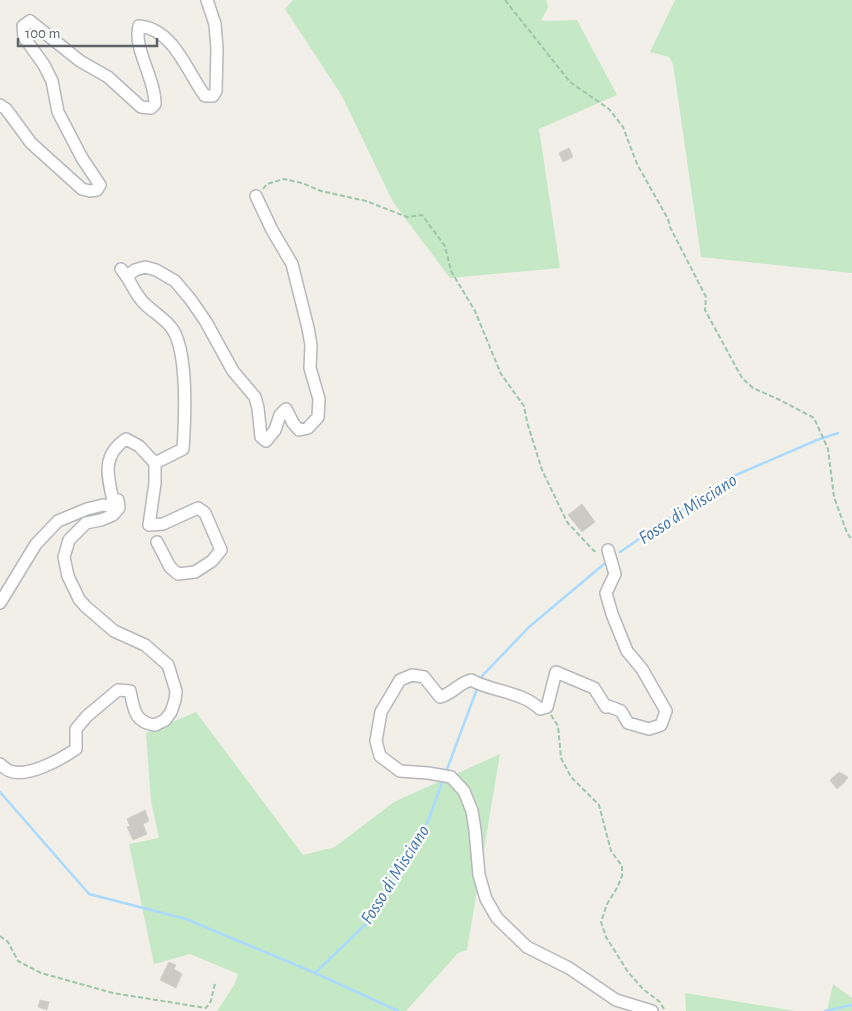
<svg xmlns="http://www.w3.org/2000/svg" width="852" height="1011" font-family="'Alegreya Sans',sans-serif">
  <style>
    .green { fill: #c5e8c5 }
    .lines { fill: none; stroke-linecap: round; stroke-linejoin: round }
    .stream { stroke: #aadaff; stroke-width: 2.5 }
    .building { fill: #cccac5; stroke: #d6d1c6 }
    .street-casing { stroke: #b5b8bc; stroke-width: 14 }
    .path { stroke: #9cc7a9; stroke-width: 2; stroke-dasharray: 5 2.5; stroke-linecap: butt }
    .street { stroke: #fff; stroke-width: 11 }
    .labels { text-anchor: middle; stroke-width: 4.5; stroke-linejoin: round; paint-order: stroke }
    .water-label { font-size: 19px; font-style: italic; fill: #4174aa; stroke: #fff }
  </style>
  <rect width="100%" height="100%" fill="#f1efe8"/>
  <path class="green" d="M293,0h253l2,7 -7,14 36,-1 40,75 -78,34 21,139 -110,10 -57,-76 -51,-106 -57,-87z
    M675,0h177v273l-151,-16 -28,-193 -4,-7 -19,-5z
    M196,712l107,143 32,-8 59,-45 106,-48 -33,196 -9,3 -52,58h-189l18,-27 3,-10 -48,-20 -36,10 -25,-120 30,-6 -8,-37 -5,-68z
    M833,984l19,14v13h-25z
    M685,993l110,18h-109z"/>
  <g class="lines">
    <path class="stream" d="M620,552l109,-74 88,-38 21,-7
      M480,681l3,-6 46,-48 75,-63
      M446,772l32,-86
      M0,792l89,102 97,25 129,54 55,-53 58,-99 15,-41
      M315,973l83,38
      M825,1011l27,-6"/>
  </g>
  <path class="building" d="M569,148l4,9 -10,5 -4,-9z
    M582,504l13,18 -13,10 -14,-17z
    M839,772l9,5 -3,4v1l-8,7 -7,-9z
    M145,810l4,11 -6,3 4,10 -14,6 -6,-13 3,-1 -3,-7z
    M169,962l7,3 -2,4 8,5 -6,14 -16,-8z
    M40,1000l9,2 -2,8 -9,-3z"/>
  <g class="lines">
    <defs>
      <path id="street" d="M0,105l6,4 25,34 51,46 8,2 7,-1 3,-5 -18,-27 -24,-46 -6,-31 -8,-16 -20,-28 -1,-11 7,-5 50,40 28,16 33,30 10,1 4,-4c0,-27 -22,-55 -16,-78 35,3 48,46 66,70h8l3,-5 1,-42 -2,-25 -8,-24
        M127,276l8,-6 10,-3 11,3 19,11 16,19 15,22 27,49 22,26 3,11 3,29 5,4 9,-11 5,-15 6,-6 7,14 6,7 9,-2 10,-11 1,-18 -9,-31 1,-23 -3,-17 -16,-64 -20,-34 -16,-34
        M155,463v20l-6,42 14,-1 35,-16 7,5 16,37 -9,11 -17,11 -17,2 -8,-7 -13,-25
        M608,550l7,24 -9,19 6,21 15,37 15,18 24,42 -5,14 -12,4 -21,-6 -7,-12 -13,-5 -2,1 -12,-19 -38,-16 -9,35 -7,2c-19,-18 -47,-17 -69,-29 -12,3 -19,14 -31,17l-16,-20 -12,-2 -12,5 -19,32 -5,29 4,15 20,15 28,2 23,4 13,14 8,20 3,19 4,45 7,24 11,19 30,29 42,21 47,32 36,11
        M0,603l36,-59 22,-23 29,-12 16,-4 6,1 4,-6c-6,-25 -11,-45 13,-61l13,7 16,17 28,-14c2,-29 5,-95 -10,-119 -7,-11 -19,-17 -28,-26 -11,-10 -14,-24 -24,-35
        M0,764c3,2 6,6 10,7 18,7 51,-12 66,-22v-20l11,-13 31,-26 12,1c4,18 4,31 25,34l10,-5 6,-8 4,-12 1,-9 -8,-26 -23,-20 -31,-14 -29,-25 -6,-7 -11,-23 -4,-19 5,-17 17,-17 15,-3 12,-5 6,-7 -1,-8h-5"/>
    </defs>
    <use href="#street" class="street-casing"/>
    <path class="path" d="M505,0l65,82 39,27 14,18 14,37 31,55 2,8 36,70 -1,13 37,68 11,10 27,12 34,18 14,31 6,48 13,36 5,7
      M263,189l4,-5 17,-5 18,4 19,8 45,10 41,16 15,-2 23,31 6,25 24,40 26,63 23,32 3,16 15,48 25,52 27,29h4
      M551,715l7,11 3,32 10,19 28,28 12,46 11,15v10l-5,12 -10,16 -6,18 5,15 22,35 16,18 16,12 4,7 -2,2
      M0,936l8,6 10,19 23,12 72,20 93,15 5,-7 4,-18"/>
    <use href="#street" class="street"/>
  </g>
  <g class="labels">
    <g class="water-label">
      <text transform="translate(687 508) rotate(-33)" y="7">Fosso di Misciano</text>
      <text transform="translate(394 874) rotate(-58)" y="7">Fosso di Misciano</text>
    </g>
  </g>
  <path d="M18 38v8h139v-8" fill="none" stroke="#5f6368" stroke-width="2.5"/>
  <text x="25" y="38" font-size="15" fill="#5f6368" stroke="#ffffff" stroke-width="4" paint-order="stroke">100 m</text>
</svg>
